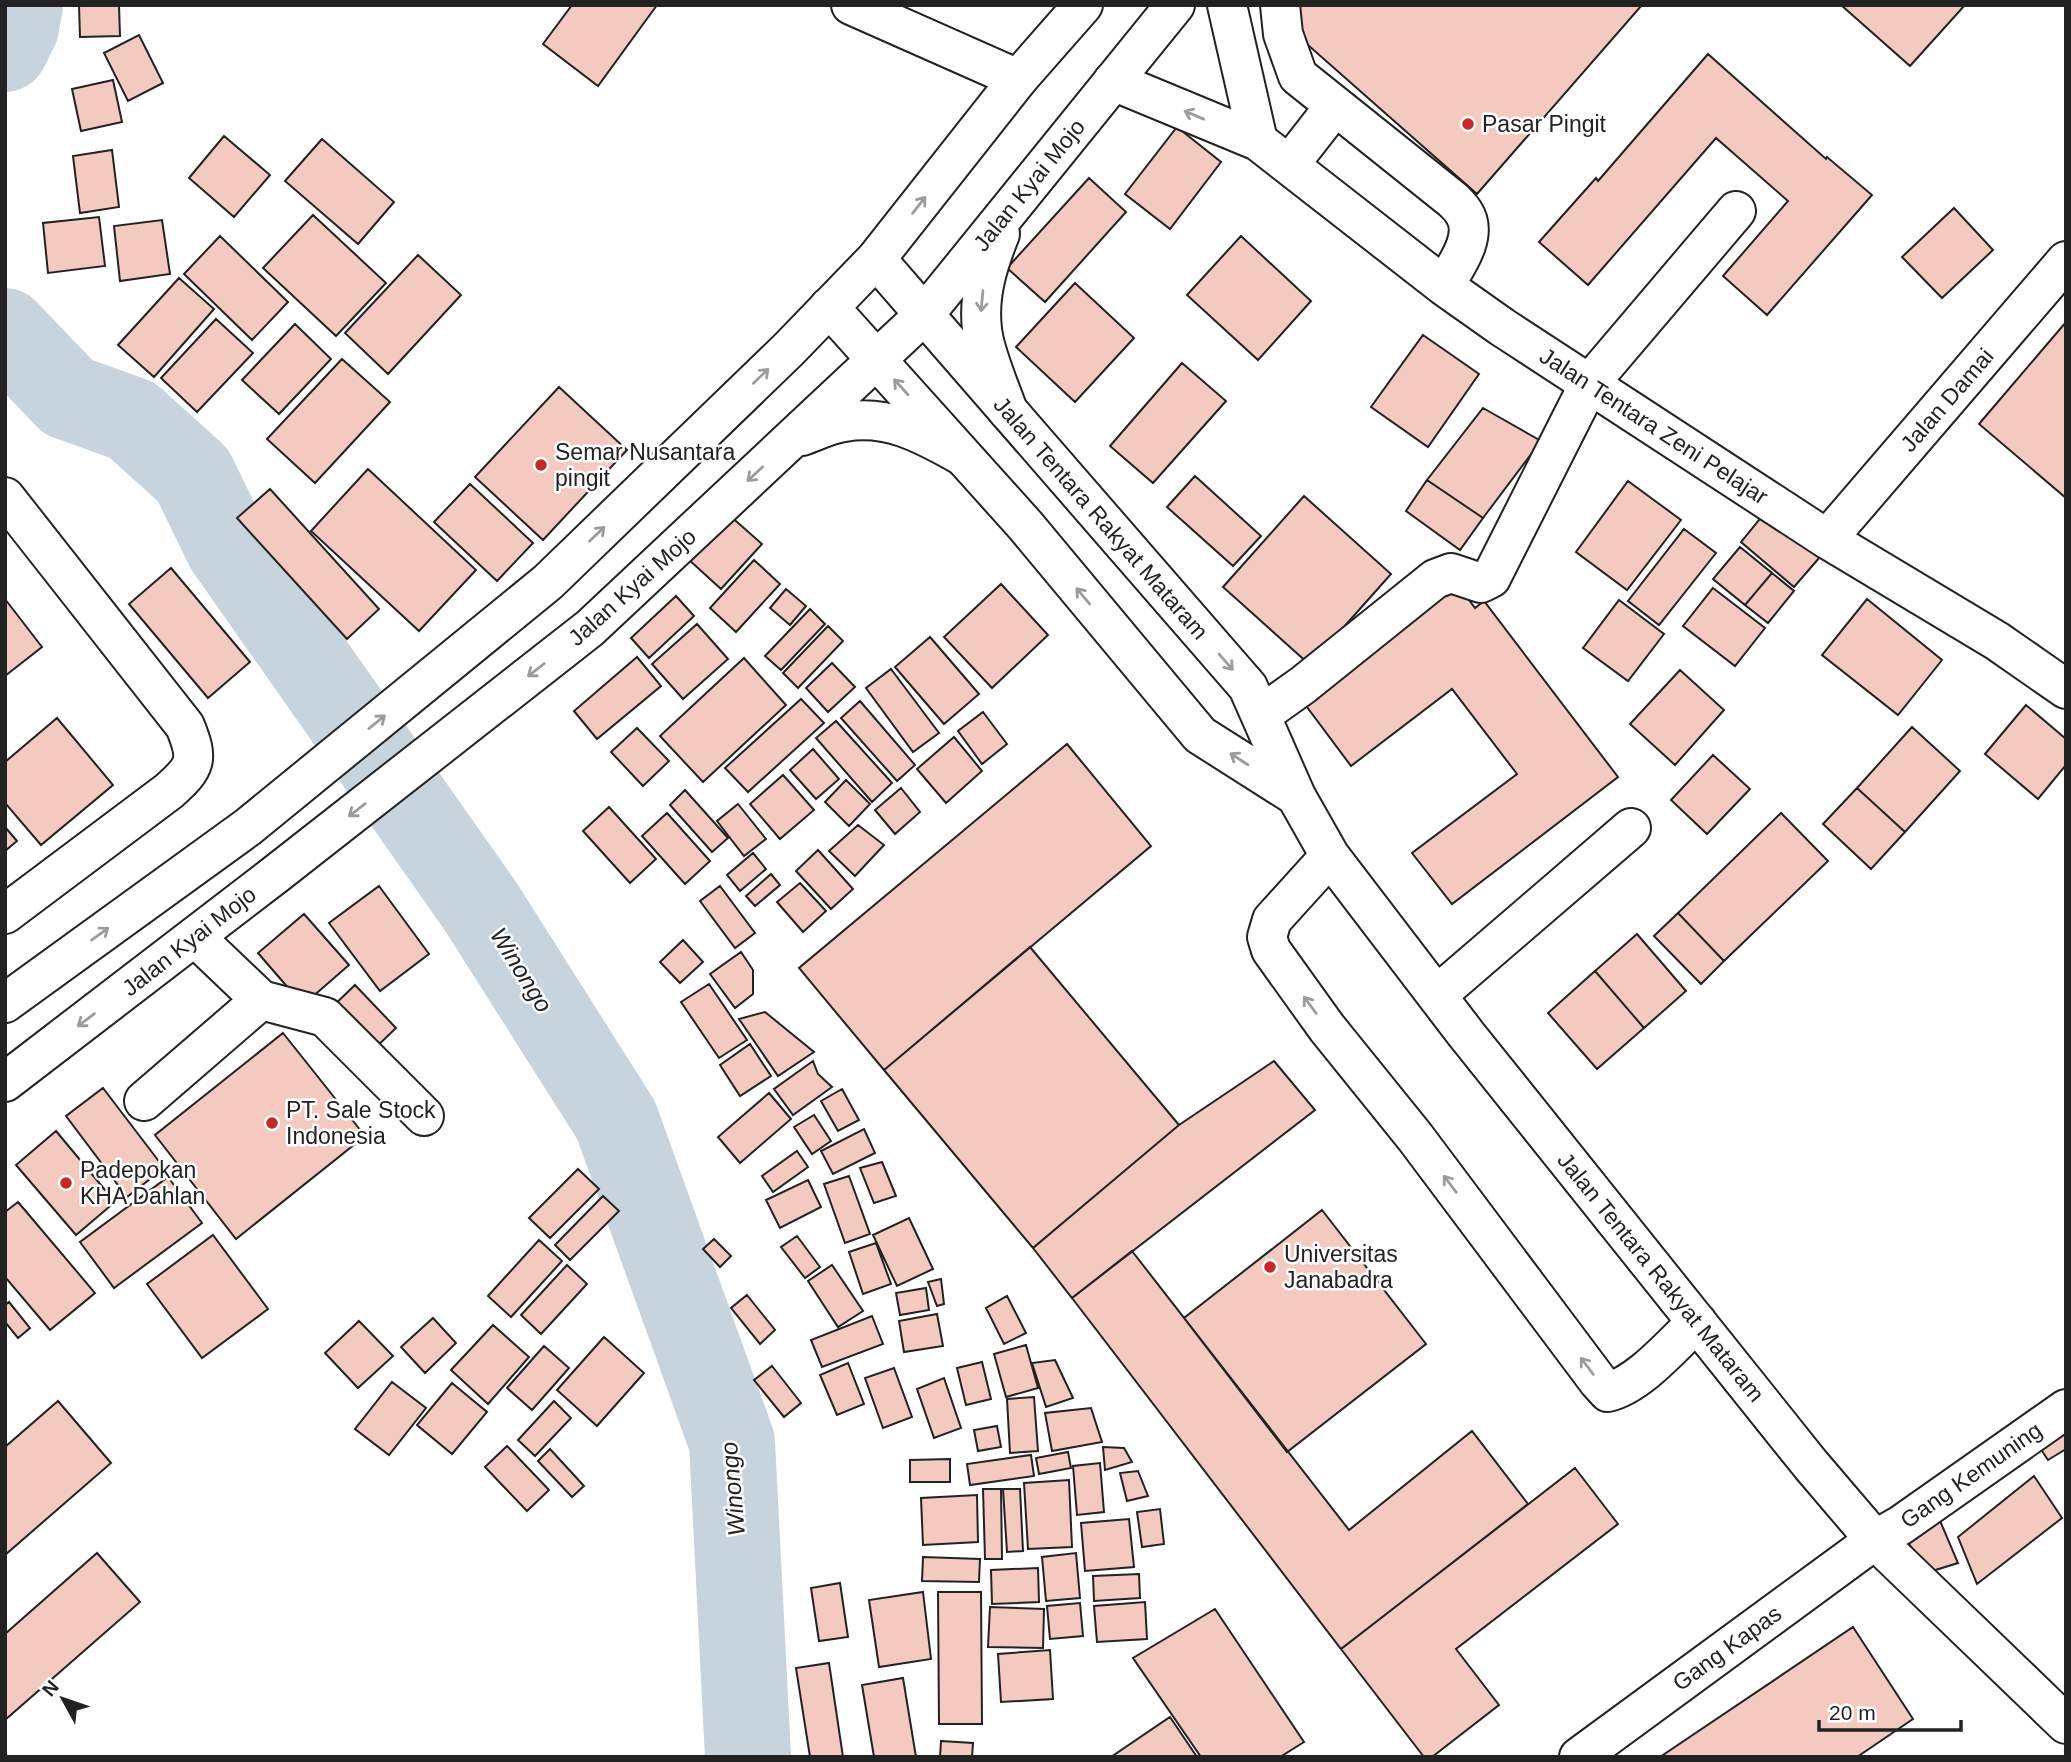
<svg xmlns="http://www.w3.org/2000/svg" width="2071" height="1762" font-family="Helvetica,sans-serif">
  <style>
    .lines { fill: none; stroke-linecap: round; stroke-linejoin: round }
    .river { stroke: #c7d3dd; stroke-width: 86 }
    .building { fill: #f3c9c0; stroke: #222; stroke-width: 2 }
    .minor-casing { stroke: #222; stroke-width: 42 }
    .major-casing { stroke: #222; stroke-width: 42 }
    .minor { stroke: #fff; stroke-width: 38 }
    .major { stroke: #fff; stroke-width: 38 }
    .oneway { stroke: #9c9c9c }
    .poi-dot { fill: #c62828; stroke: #fff; stroke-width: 2.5 }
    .labels { text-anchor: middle; stroke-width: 5; stroke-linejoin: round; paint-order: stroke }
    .poi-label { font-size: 23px; fill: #222; stroke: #fff; text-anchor: start }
    .street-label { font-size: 23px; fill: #222; stroke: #fff }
    .water-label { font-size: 24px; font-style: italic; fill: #222; stroke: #fff }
  </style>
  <rect width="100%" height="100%" fill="#fff"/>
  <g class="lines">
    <path class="river" d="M5,49l11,-22 4,-22
      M5,331l63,66 64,23 61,55 35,72 253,360 135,213 116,322 16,315"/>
  </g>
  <path class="building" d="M79,5h40l1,31 -40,1z
    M572,5h85l-59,81 -55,-42z
    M1284,5h358l-165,189 -202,-178z
    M1841,5h124l-55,61z
    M139,35l24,48 -35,18 -24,-48z
    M1708,54l118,105 1,-2 45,38 -105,120 -44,-39 65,-75 -72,-63 -128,147 -49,-43 57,-64 2,3z
    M113,80l9,42 -41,9 -9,-42z
    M1177,127l44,35 -51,67 -45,-35z
    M224,136l46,39 -36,42 -45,-39z
    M322,139l72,63 -36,42 -73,-63z
    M112,150l7,57 -39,6 -7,-57z
    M1089,178l37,34 -81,90 -38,-34z
    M1954,208l39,42 -51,48 -40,-41z
    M313,215l73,68 -50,53 -73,-68z
    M99,217l6,49 -57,7 -5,-50z
    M162,220l8,54 -50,7 -6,-55z
    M220,236l68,66 -36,38 -68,-66z
    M1241,236l70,65 -53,59 -71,-65z
    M418,255l43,40 -73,79 -43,-41z
    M179,278l35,31 -60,68 -36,-32z
    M1075,283l59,55 -59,64 -59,-55z
    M216,319l37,34 -56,59 -36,-34z
    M2066,322v176l-87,-74z
    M295,324l36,35 -52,55 -37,-34z
    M1423,335l56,39 -51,73 -57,-40z
    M342,359l48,43 -75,81 -48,-44z
    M1182,363l44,38 -73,82 -43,-37z
    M559,387l68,63 -84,90 -68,-63z
    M1483,408l58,33 -58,77 -56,-38z
    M368,469l108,101 -57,61 -108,-100z
    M1195,476l66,60 -28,30 -66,-59z
    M1427,480l56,38 -23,32 -54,-39z
    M1628,481l53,39 -54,70 -51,-38z
    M470,484l63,59 -36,38 -63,-59z
    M270,489l109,120 -32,30 -110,-121z
    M1304,496l87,78 -81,91 -87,-78z
    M1772,504l54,46 -32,37 -53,-45z
    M728,514l34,30 -41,45 -33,-30z
    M1684,529l32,24 -57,72 -31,-24z
    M1740,547l32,26 -27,32 -32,-26z
    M754,560l26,24 -44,48 -26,-24z
    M171,568l79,94 -42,36 -79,-94z
    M1772,573l22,18 -26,32 -23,-18z
    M1455,581l20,27 9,-7 134,176 -166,127 -40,-51 105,-79 -65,-85 -101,77 -50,-67z
    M1001,584l47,51 -56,53 -48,-51z
    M1713,588l52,40 -30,38 -52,-40z
    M786,589l20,17 -16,19 -20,-17z
    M676,596l18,20 -45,42 -18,-20z
    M5,599l37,48 -37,29z
    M1867,599l75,61 -44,55 -76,-60z
    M1619,600l45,34 -36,47 -45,-33z
    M810,609l15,15 -44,46 -16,-14z
    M697,624l31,35 -45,40 -31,-35z
    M828,626l15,15 -45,47 -15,-15z
    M930,637l49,57 -35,30 -49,-57z
    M637,657l24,29 -64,53 -23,-28z
    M744,658l42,47 -83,77 -43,-46z
    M832,663l23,24 -27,25 -22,-24z
    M891,669l48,64 -26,19 -47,-64z
    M1680,670l44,40 -49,55 -45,-41z
    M801,699l23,24 -76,69 -23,-24z
    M860,701l55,64 -18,16 -56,-63z
    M2026,705l40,34v26l-28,34 -53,-45z
    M983,712l24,32 -25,20 -24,-33z
    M57,718l56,67 -72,60 -36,-42v-41z
    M836,721l56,62 -20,19 -56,-64z
    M1912,727l48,44 -55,61 -48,-44z
    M637,728l32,33 -26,25 -32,-34z
    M954,737l28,34 -36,32 -29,-34z
    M1067,744l84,102 -267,224 -85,-102z
    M813,749l26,30 -23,20 -26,-29z
    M1713,755l37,34 -43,45 -36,-34z
    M783,775l31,35 -34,29 -30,-35z
    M846,780l24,24 -21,22 -24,-24z
    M901,788l19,24 -25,22 -20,-24z
    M1857,788l48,44 -34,37 -48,-45z
    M685,790l43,48 -16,14 -42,-47z
    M738,804l28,35 -22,17 -27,-35z
    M609,807l47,52 -26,24 -47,-52z
    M667,813l43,48 -25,23 -43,-48z
    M1781,813l47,48 -104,100 -46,-48z
    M858,825l26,20 -29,31 -26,-25z
    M5,827l12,14 -12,10z
    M818,850l35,39 -22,20 -35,-38z
    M753,853l13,16 -26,22 -13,-16z
    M771,874l9,11 -25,21 -9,-10z
    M800,883l26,28 -23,21 -26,-30z
    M379,886l50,68 -49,37 -51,-68z
    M720,886l35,47 -20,15 -35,-47z
    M1678,913l46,48 -23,23 -47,-48z
    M304,914l45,51 -46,40 -45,-52z
    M1637,934l49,57 -42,37 -49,-57z
    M683,940l20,22 -23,21 -20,-21z
    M1030,947l149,178 -146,123 -149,-178z
    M741,952l12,18v24l-18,14 -25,-34z
    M1595,971l49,57 -47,41 -49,-56z
    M709,984l38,56 -28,18 -38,-56z
    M355,985l41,43 -26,25 -41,-43z
    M765,1012l49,40 -36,24 -39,-57z
    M283,1033l82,103 -129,103 -81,-104z
    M750,1044l21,32 -31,20 -20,-31z
    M813,1061l5,13 14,13 -39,28 -19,-26z
    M1274,1061l41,49 -243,188 -39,-50 146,-123z
    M103,1088l61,80 -37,29 -61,-81z
    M842,1089l17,31 -21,11 -17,-30z
    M769,1093l22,26 -51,44 -22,-26z
    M814,1115l17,26 -19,13 -18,-27z
    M864,1129l11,24 -42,21 -12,-23z
    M56,1131l59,71 -39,33 -60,-70z
    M797,1151l11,16 -35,25 -11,-16z
    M882,1162l14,34 -22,7 -14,-35z
    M578,1169l21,20 -49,49 -21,-20z
    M849,1176l21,58 -25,9 -21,-59z
    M168,1177l34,46 -88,65 -34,-46z
    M808,1180l13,27 -41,21 -14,-28z
    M603,1196l16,15 -49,49 -15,-15z
    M18,1202l77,91 -45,37 -45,-53v-65z
    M1322,1210l104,134 -139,108 -103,-134z
    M909,1218l24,51 -36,17 -24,-51z
    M213,1235l55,74 -66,49 -55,-74z
    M797,1236l23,31 -15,11 -24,-31z
    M714,1239l17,17 -11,11 -17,-18z
    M539,1240l23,21 -51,56 -23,-21z
    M876,1243l15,41 -28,10 -14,-42z
    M1132,1251l217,279 123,-99 56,73 -187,145 -269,-351z
    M567,1265l20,19 -46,50 -20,-19z
    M832,1265l31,46 -25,16 -30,-46z
    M941,1279l3,25 -7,2 -9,-24z
    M926,1288l3,22 -29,5 -4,-22z
    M747,1295l28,35 -15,14 -29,-36z
    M1007,1296l19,37 -22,11 -18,-36z
    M9,1302l21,26 -12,10 -13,-16v-17z
    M937,1314l6,32 -39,6 -5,-31z
    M872,1316l11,28 -61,23 -11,-27z
    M433,1318l23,25 -31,30 -24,-26z
    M359,1321l34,35 -35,32 -33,-35z
    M493,1325l36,32 -41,47 -37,-34z
    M604,1337l40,36 -47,53 -40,-36z
    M1026,1345l12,43 -32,9 -12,-43z
    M544,1346l25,22 -37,42 -25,-22z
    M1055,1360l18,38 -27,9 -14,-44z
    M982,1362l9,37 -25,6 -9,-37z
    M848,1363l16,41 -27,11 -17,-40z
    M772,1366l29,37 -17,14 -30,-37z
    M894,1368l18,49 -29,11 -18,-50z
    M944,1378l17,50 -27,10 -17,-49z
    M392,1382l34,26 -37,47 -34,-26z
    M452,1383l35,29 -35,42 -35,-29z
    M1034,1397l4,54 -28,2 -3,-54z
    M58,1401l53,62 -106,92v-108z
    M554,1401l17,17 -36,38 -17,-16z
    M1091,1408l11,34 -50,9 -7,-38z
    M2066,1417v32l-18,11 -14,-21z
    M997,1426l4,21 -23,4 -4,-21z
    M507,1446l42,44 -22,21 -42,-44z
    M1103,1447l21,1 8,14 -27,8z
    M550,1449l34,37 -12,11 -34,-36z
    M1068,1452l3,16 -32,6 -3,-16z
    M1031,1455l3,21 -64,9 -3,-21z
    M950,1459v23h-40v-22z
    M1100,1463l4,49 -27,3 -4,-49z
    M1575,1468l43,56 -162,125 43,56 -67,52h-8l-83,-108z
    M1138,1471l10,25 -21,5 -7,-28z
    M2034,1476l28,42 -85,66 -19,-47z
    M1069,1480l3,67 -44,2 -4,-66z
    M983,1489h18l1,70h-17z
    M1003,1489h17l3,62 -16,1z
    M977,1495l1,47 -55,3 -2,-47z
    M1160,1509l4,35 -22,3 -5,-35z
    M1935,1509l23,54 -29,9 -27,-38z
    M1129,1519l5,48 -49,4 -4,-48z
    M97,1553l43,49 -135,118v-86z
    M1076,1553l4,45 -34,3 -4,-44z
    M923,1557l57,2 -1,23 -57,-1z
    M1038,1568l1,34 -47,2 -1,-34z
    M1139,1574l1,24 -46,3 -1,-25z
    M840,1583l8,54 -29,4 -8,-53z
    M923,1592l8,67 -52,8 -10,-67z
    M938,1592h43l1,132h-43z
    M1145,1602l2,37 -50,3 -3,-36z
    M1080,1603l3,33 -33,3 -3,-33z
    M990,1607l54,2 -1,39 -55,-1z
    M1215,1609l89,133 -24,15h-79l-68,-99z
    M1853,1627l60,92 -56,38h-197z
    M1050,1650l3,49 -52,3 -3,-48z
    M829,1663l14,94h-33l-14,-89z
    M903,1678l13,79h-42l-12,-72z
    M1170,1717l27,40h-86z
    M941,1741l32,2 -1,14h-32z"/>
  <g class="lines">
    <defs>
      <path id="minor" d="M851,5l167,74
        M1227,5l31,136
        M1280,5l3,29 15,42 155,124c4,4 9,9 11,13 15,23 -9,54 -20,73
        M1113,81l145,60 186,145 58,41 325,212 170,102 69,48
        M1289,165l46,-59
        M876,259l372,428 48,109 34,60 136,178 345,431 64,75 191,184
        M829,307l196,218 175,210 96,61
        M5,497l180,229c14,34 11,41 -16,65l-164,123
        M1827,539l239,-278
        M1261,715l42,-30 132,-106 16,-6 30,10 10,-5 98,-194 147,-173
        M1330,856l-58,64 -5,17 4,13 56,78 88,109 183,244 10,11c32,-8 65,-48 89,-70
        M195,937l66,63 64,17 99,99
        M1437,995l194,-167
        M144,1101l117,-101
        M1579,1757l296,-217 26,-15 165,-116"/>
      <path id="major" d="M1000,234c-12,30 -22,61 -18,95 2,23 18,59 26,82
        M802,436c14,-5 28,-12 42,-14 44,-8 79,12 117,33
        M5,1003l243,-176 300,-245 241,-233 87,-90 142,-180 65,-74
        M5,1082l271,-208 314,-246 334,-313 251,-310"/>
    </defs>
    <use href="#minor" class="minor-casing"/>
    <use href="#major" class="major-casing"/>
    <use href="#minor" class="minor"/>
    <use href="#major" class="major"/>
  </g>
  <defs><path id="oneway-shaft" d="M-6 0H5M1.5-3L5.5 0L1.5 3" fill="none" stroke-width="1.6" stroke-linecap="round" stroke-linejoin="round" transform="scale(1.75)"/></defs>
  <g class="oneway">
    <use href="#oneway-shaft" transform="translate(1194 115) rotate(-157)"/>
    <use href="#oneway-shaft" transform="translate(919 205) rotate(-52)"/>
    <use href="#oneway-shaft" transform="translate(982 301) rotate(95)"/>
    <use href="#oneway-shaft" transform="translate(761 376) rotate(-44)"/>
    <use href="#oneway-shaft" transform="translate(901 387) rotate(-132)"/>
    <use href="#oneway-shaft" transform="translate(755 474) rotate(137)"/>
    <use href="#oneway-shaft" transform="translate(597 534) rotate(-44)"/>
    <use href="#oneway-shaft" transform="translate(1083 596) rotate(-130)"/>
    <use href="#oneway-shaft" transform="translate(1226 662) rotate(49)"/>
    <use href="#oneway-shaft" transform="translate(536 670) rotate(142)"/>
    <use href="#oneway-shaft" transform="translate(377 722) rotate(-39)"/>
    <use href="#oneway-shaft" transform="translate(1239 759) rotate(-147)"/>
    <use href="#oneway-shaft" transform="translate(357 810) rotate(142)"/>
    <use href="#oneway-shaft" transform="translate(100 934) rotate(-36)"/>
    <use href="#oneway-shaft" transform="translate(1310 1005) rotate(-126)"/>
    <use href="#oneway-shaft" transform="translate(86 1020) rotate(143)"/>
    <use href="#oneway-shaft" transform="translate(1450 1184) rotate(-127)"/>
    <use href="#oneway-shaft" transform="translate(1587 1366) rotate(-127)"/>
  </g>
  <g class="poi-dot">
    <circle cx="1468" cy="124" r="7"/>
    <circle cx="541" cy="465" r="7"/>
    <circle cx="272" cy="1123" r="7"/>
    <circle cx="66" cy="1183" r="7"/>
    <circle cx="1270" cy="1267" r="7"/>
  </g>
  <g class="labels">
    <g class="poi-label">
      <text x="1482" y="132">Pasar Pingit</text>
      <text x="555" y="460">Semar Nusantara<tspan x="555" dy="26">pingit</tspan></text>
      <text x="286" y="1118">PT. Sale Stock<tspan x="286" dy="26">Indonesia</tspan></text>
      <text x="80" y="1178">Padepokan<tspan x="80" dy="26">KHA Dahlan</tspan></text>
      <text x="1284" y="1262">Universitas<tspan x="1284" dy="26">Janabadra</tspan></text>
    </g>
    <g class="street-label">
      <text transform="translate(1029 185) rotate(-51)" y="8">Jalan Kyai Mojo</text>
      <text transform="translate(1947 400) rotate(-49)" y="8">Jalan Damai</text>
      <text transform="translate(1654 426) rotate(33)" y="8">Jalan Tentara Zeni Pelajar</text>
      <text transform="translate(1101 518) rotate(49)" y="8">Jalan Tentara Rakyat Mataram</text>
      <text transform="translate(632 587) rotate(-42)" y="8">Jalan Kyai Mojo</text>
      <text transform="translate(189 941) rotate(-38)" y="8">Jalan Kyai Mojo</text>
      <text transform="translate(1661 1277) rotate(51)" y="8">Jalan Tentara Rakyat Mataram</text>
      <text transform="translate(1971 1475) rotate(-35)" y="8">Gang Kemuning</text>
      <text transform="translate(1727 1648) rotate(-36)" y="8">Gang Kapas</text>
    </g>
    <g class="water-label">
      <text transform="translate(521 970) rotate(58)" y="8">Winongo</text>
      <text transform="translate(733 1489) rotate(-95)" y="8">Winongo</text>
    </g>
  </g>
  <rect width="2071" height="1762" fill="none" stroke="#222222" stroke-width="14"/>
  <g transform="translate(63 1699) rotate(310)" stroke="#ffffff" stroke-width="5" paint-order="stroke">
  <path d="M0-5L12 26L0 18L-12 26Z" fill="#222222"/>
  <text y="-10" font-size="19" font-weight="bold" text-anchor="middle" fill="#222222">N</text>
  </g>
  <path d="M1819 1720v10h142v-10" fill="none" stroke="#222222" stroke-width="3.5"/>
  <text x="1829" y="1720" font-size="21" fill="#222222" stroke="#ffffff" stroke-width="5" paint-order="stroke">20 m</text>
</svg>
